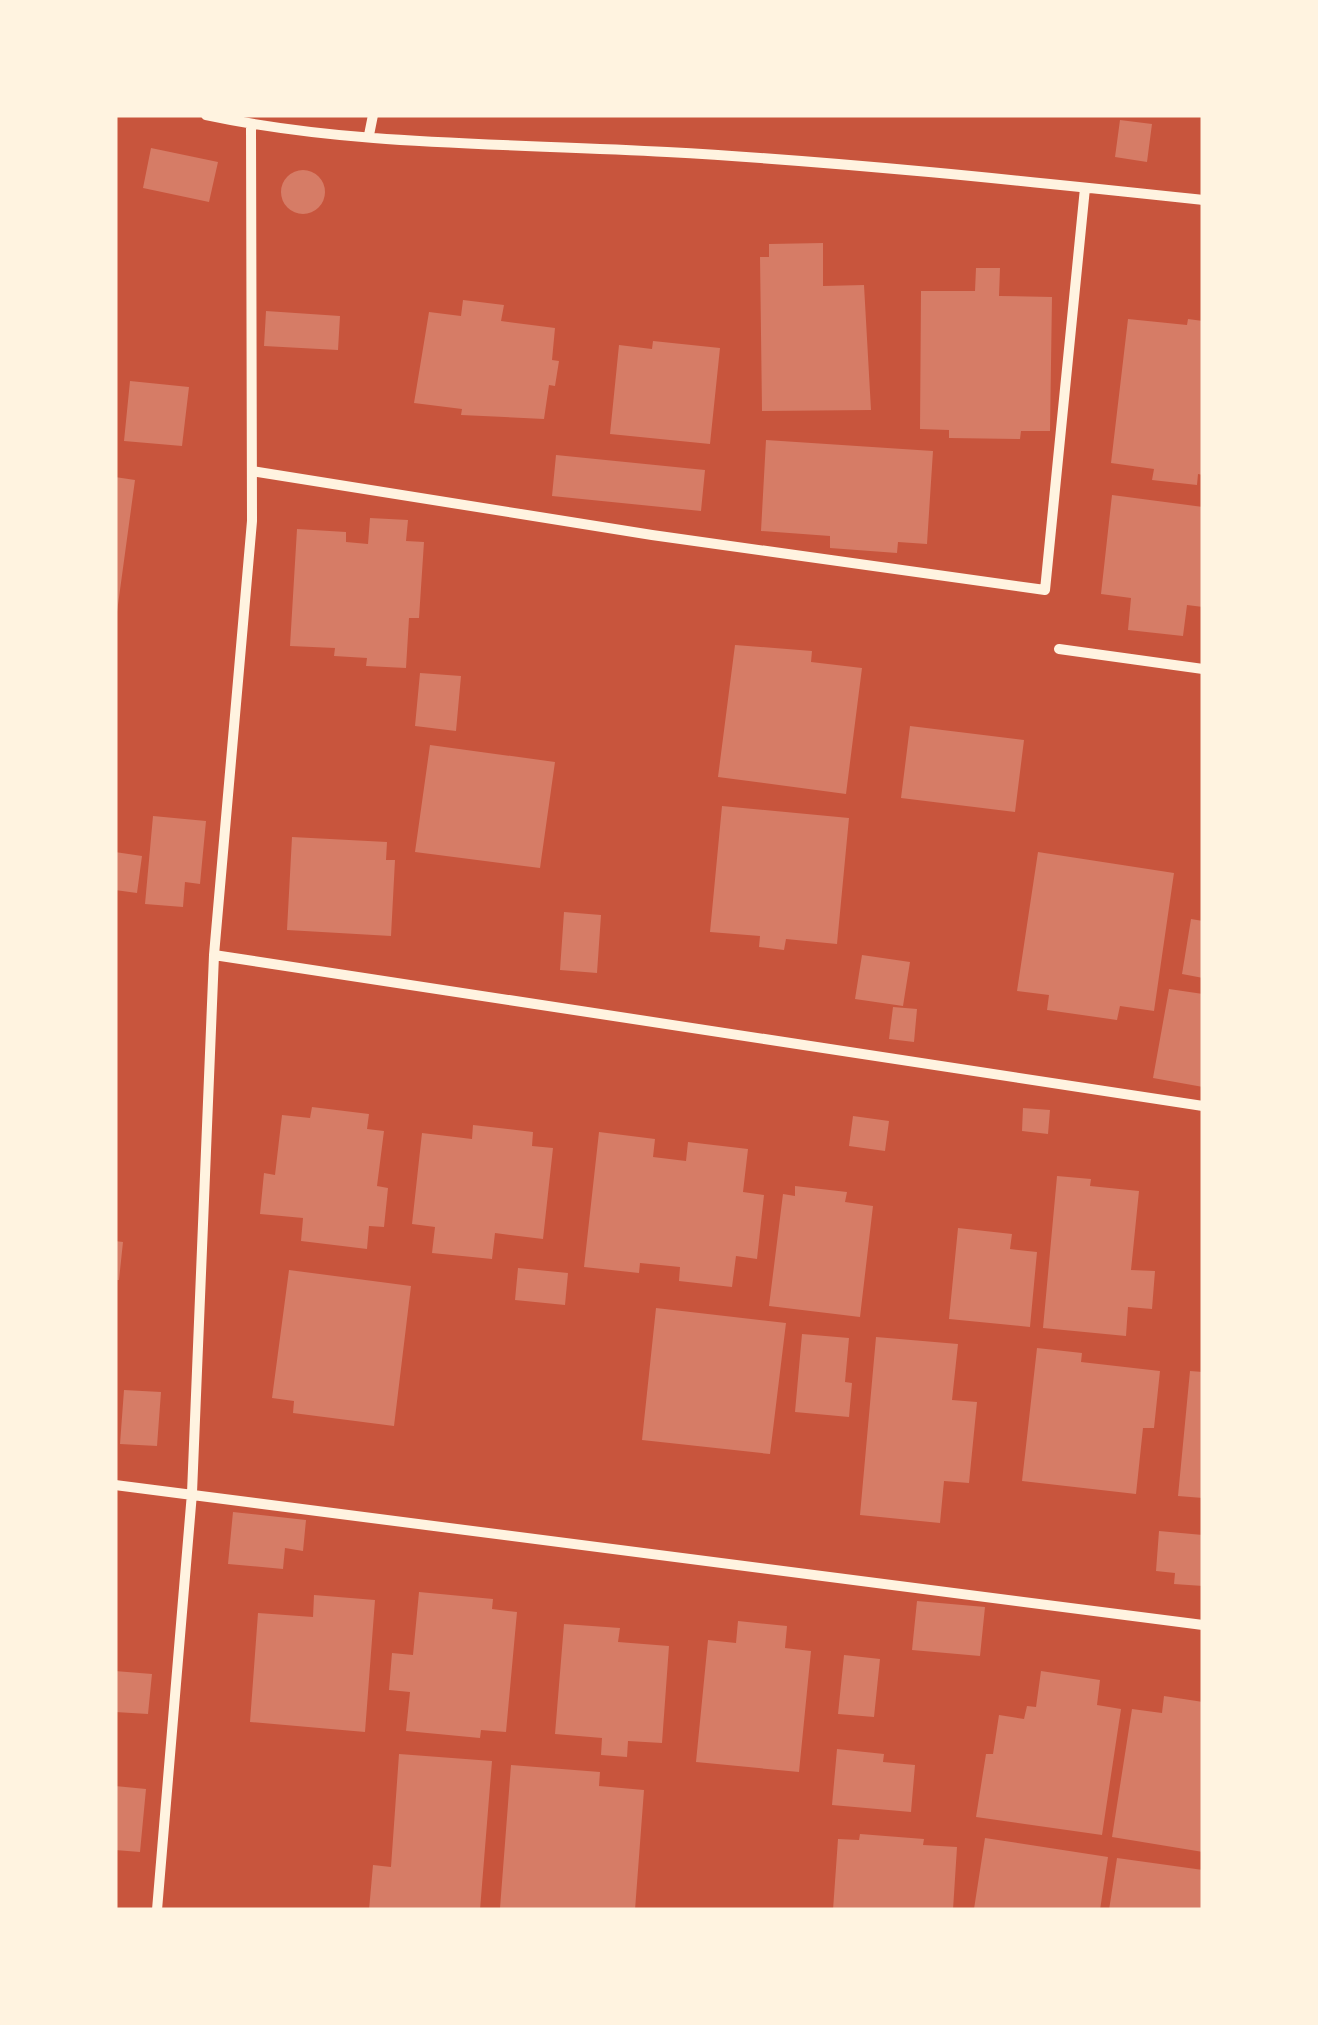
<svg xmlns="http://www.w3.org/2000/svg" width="1318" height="2025" font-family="'Archivo Narrow',sans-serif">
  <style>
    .building { fill: #d67c66 }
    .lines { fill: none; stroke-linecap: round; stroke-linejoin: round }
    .minor { stroke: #fff3e0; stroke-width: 10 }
  </style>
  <rect width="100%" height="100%" fill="#c8553d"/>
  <path class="building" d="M1120,120l32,4 -5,38 -32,-5z
    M151,148l67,14 -9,40 -66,-14z
    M281 192a22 22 0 1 1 44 0a22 22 0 1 1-44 0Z
    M823,243v43l41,-1 7,125 -109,1 -2,-154h9v-13z
    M976,268h24l-1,28 53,1 -2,134h-29l-1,8 -71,-1v-8l-29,-1 1,-138h54z
    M463,300l41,5 -3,16 54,7 -3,32 7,1 -4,25 -6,-1 -5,34 -83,-4 1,-6 -48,-6 15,-91 32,4z
    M266,311l74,5 -2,34 -74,-4z
    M1128,319l59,6 1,-6 15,2v154l-5,-1 -1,11 -45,-5 2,-11 -43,-6z
    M653,341l67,7 -10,96 -100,-10 9,-89 33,4z
    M130,381l59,6 -7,59 -58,-5z
    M766,440l167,11 -6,93 -29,-2 -1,11 -67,-5v-12l-69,-5z
    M556,455l149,15 -4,41 -149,-15z
    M115,477l20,3 -18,132h-2z
    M1112,495l91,12v100l-16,-2 -4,31 -55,-6 3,-32 -30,-4z
    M370,518l38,2 -2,21 18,1 -5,76h-10l-3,50 -40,-2 1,-8 -33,-2 1,-8 -45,-2 7,-117 49,3v10l22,2z
    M735,645l77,6 -1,11 51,6 -16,126 -128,-17z
    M420,673l41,3 -5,55 -41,-5z
    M910,726l114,14 -9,72 -114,-14z
    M430,745l125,17 -15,106 -125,-16z
    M722,806l127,12 -12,126 -51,-5 -2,11 -25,-3 1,-11 -50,-4z
    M153,816l53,5 -6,63 -15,-2 -2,25 -38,-3z
    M292,837l95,5 -1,18h9l-4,76 -104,-6z
    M115,852l27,4 -5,37 -22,-3z
    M1038,852l136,21 -20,138 -34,-5 -3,14 -70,-10 2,-15 -32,-4z
    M564,912l37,3 -4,58 -37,-3z
    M1191,919l12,2v57l-21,-4z
    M862,955l48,7 -7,44 -48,-7z
    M1169,989l34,5v93l-50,-9z
    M893,1007l24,2 -3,33 -25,-3z
    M312,1107l57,7 -2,15 17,2 -7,55 11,2 -4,39 -15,-1 -2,23 -66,-8 2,-23 -43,-4 4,-41 11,2 7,-60 28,3z
    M1023,1108l27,2 -2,24 -26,-3z
    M853,1116l36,5 -4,30 -36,-5z
    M473,1125l60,7 -1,14 21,2 -10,91 -48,-6 -3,26 -60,-6 3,-26 -23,-3 10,-91 50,6z
    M599,1132l56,7 -2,18 33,4 2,-19 60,7 -5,43 21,3 -7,64 -21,-3 -4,31 -53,-6 1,-14 -40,-4 -1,10 -55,-6z
    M1057,1176l34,3 -1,7 49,5 -8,79 24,1 -3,38 -24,-2 -2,29 -83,-8z
    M795,1186l52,6 -2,10 28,4 -13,111 -91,-11 14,-112 12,2z
    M958,1228l54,6 -2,15 27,3 -7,75 -81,-8z
    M115,1241l8,1 -4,38h-4z
    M518,1268l50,5 -3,32 -50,-5z
    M289,1270l122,16 -17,140 -101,-13 1,-12 -22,-3z
    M656,1308l130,15 -16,131 -128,-14z
    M802,1334l47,4 -4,44 7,1 -3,34 -54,-5z
    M876,1337l82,7 -6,56 25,2 -8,81 -25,-2 -4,42 -80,-8z
    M1037,1348l45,5 -1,9 79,9 -6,57h-11l-7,66 -114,-13z
    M1190,1371l13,1v126l-25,-2z
    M124,1390l37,2 -4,54 -37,-2z
    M233,1512l73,8 -3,31 -18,-3 -2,21 -55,-5z
    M1159,1531l44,4v51l-29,-2 1,-11 -19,-2z
    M419,1592l74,7 -1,10 25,3 -11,120 -25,-2 -1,8 -74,-7 4,-39 -21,-2 3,-37 21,2z
    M314,1595l61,5 -10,132 -115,-10 8,-109 55,4z
    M917,1601l68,6 -5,49 -68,-6z
    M738,1621l49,5 -2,22 26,3 -12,121 -103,-10 12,-122 28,3z
    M564,1624l56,4 -2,14 51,4 -7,97 -34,-2 -1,16 -26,-2 1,-17 -47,-4z
    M844,1655l36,4 -6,58 -36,-3z
    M115,1671l37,3 -4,40 -33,-2z
    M1041,1671l59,9 -3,25 24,4 -19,126 -126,-18 10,-63h7l6,-39 25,4 3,-13 9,1z
    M1164,1696l39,6v150l-91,-15 20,-128 30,4z
    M837,1749l47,5 -1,8 32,3 -4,47 -79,-7z
    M399,1754l93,7 -12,149h-111l4,-45 18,2z
    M511,1765l89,7 -1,14 45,4 -9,120 -135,-2z
    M115,1786l31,3 -6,63 -25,-2z
    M860,1834l64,5 -1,6 34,2 -4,63h-120l5,-71 21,1z
    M985,1838l123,19 -8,53 -126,-1z
    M1117,1858l86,12v40h-94z"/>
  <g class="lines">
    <path class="minor" d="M206,115c150,32 309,28 461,37 179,10 357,29 536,48
      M369,135l4,-20
      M252,471l400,64 393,55 40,-402
      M1059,649l144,20
      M214,955l989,151
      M115,1485l1088,140
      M157,1910l35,-417 22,-538 38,-434 -1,-397"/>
  </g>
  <rect width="1318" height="2025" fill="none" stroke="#fff3e0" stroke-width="235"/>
</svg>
